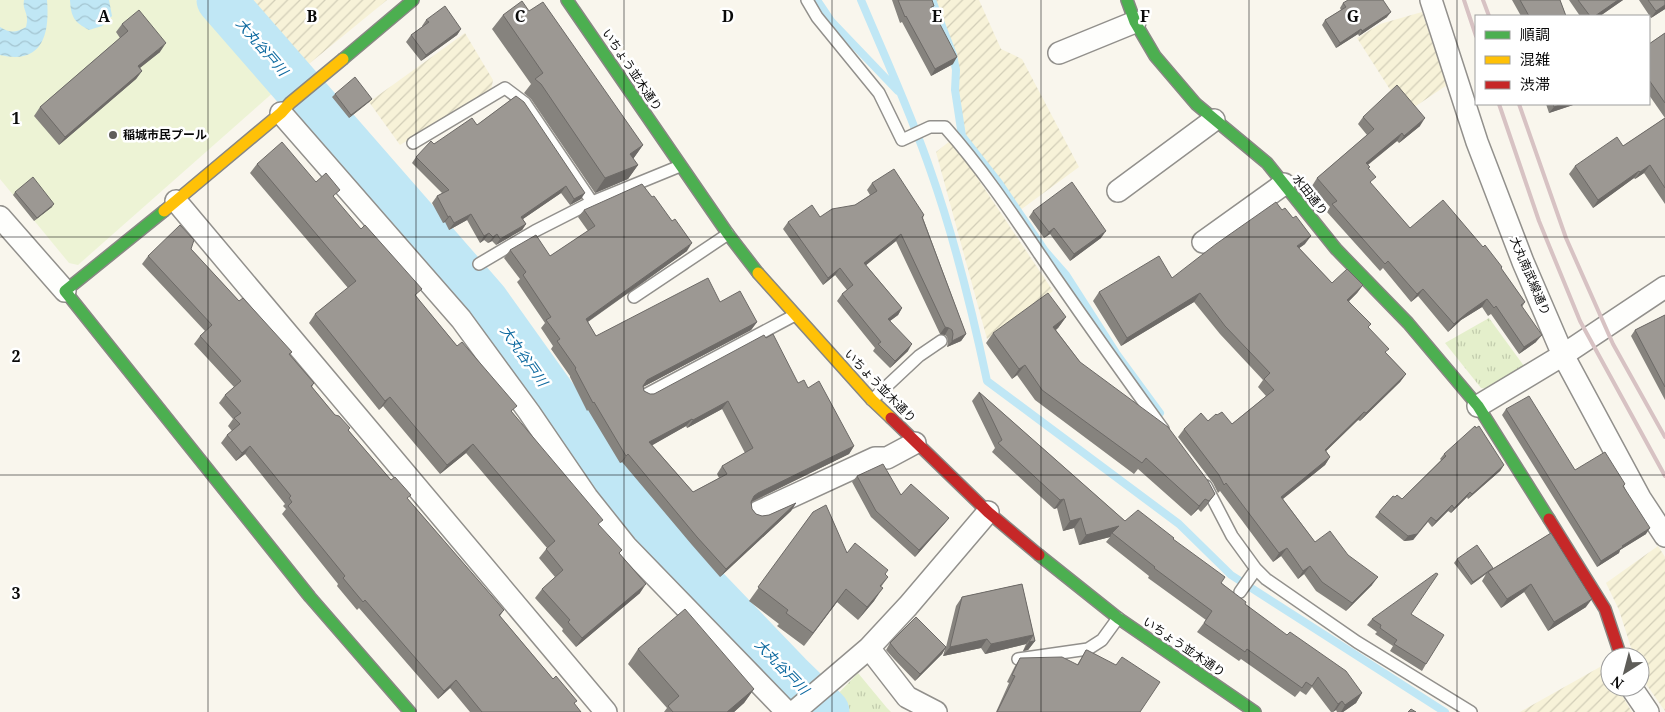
<svg xmlns="http://www.w3.org/2000/svg" width="1665" height="712" font-family="'Noto Serif','Noto Sans JP',serif">
  <style>
    .farmland { fill: url(#farmland-furrows) }
    .grass { fill: url(#grass-tufts) }
    .pitch { fill: #edf3d5 }
    .water { fill: url(#water-waves) }
    .lines { fill: none; stroke-linecap: round; stroke-linejoin: round }
    .stream { stroke: #c0e7f5; stroke-width: 8 }
    .river { stroke: #c0e7f5; stroke-width: 49 }
    .lane-casing { stroke: #92908c; stroke-width: 14 }
    .street-casing { stroke: #92908c; stroke-width: 24 }
    .fast-casing { stroke: #888783; stroke-width: 14 }
    .slow-casing { stroke: #888783; stroke-width: 14 }
    .jam-casing { stroke: #888783; stroke-width: 14 }
    .lane { stroke: #fefefc; stroke-width: 11 }
    .street { stroke: #fefefc; stroke-width: 21 }
    .fast { stroke: #4caf50; stroke-width: 11 }
    .slow { stroke: #ffc107; stroke-width: 11 }
    .jam { stroke: #c62828; stroke-width: 11 }
    .rail { stroke: #d7c2c3; stroke-width: 4 }
    .wall { fill: #86837e; fill-rule: evenodd }
    .shaded-wall { fill: #6d6a67 }
    .building { fill: #9c9893; stroke: #6d6a67; fill-rule: evenodd }
    .grid { fill: none; stroke: #0a0a0a; stroke-width: 1; stroke-opacity: 0.55 }
    .poi-dot { fill: #5e5d59; stroke: #fff; stroke-width: 2 }
    .labels { text-anchor: middle; stroke-width: 5; stroke-linejoin: round; paint-order: stroke }
    .street-label { font-size: 12px; fill: #0a0a0a; stroke: #fff }
    .poi-label { font-size: 12px; font-weight: bold; fill: #0a0a0a; stroke: #fff; text-anchor: start }
    .water-label { font-size: 14px; font-style: italic; fill: #0e6aa0; stroke: #fff }
    .grid-label { font-size: 16px; text-anchor: middle; font-weight: bold; fill: #0a0a0a; stroke: #fff; stroke-width: 5; stroke-linejoin: round; paint-order: stroke }
  </style>
  <defs>
    <pattern id="farmland-furrows" width="10" height="10" patternUnits="userSpaceOnUse" patternTransform="scale(1.25)"><rect width="10" height="10" fill="#f7f2d8"/><path d="M-1 1l2-2M0 10L10 0M9 11l2-2" fill="none" stroke="#d2ceb8"/></pattern>
    <pattern id="grass-tufts" width="24" height="20" patternUnits="userSpaceOnUse" patternTransform="scale(1.25)"><rect width="24" height="20" fill="#e4efcb"/><path d="M3 7l-1-3M5 7V3M7 7l1-3M15 17l-1-3M17 17v-4M19 17l1-3" fill="none" stroke="#c2ccad"/></pattern>
    <pattern id="water-waves" width="16" height="10" patternUnits="userSpaceOnUse" patternTransform="scale(1.25)"><rect width="16" height="10" fill="#c0e7f5"/><path d="M0 5q4-4 8 0t8 0" fill="none" stroke="#a4c5d1"/></pattern>
  </defs>
  <rect width="100%" height="100%" fill="#f9f6ed"/>
  <path class="farmland" d="M237,0h150l-88,72z
    M934,0h45l22,49 21,10 57,108 -60,44 -27,-40 -28,-35 -6,-42 1,-26z
    M1422,12l25,73 -37,25 -21,-22 -32,-50 23,-14z
    M465,33l28,47 -2,11 -91,54 -31,-43z
    M950,141l12,14 91,136 -66,48 -51,-187z
    M1658,546l7,11v154l-19,-27 -6,-11v-16h-6l-15,-47 -13,-27z
    M1607,663l3,10v14h7l15,25h-112z"/>
  <path class="grass" d="M1489,318l35,48 -36,23 -7,-1 -36,-45z
    M858,673l29,35 4,4h-50l-10,-11z"/>
  <path class="pitch" d="M0,0h196l80,90 -198,175 -9,-2 -69,-84z"/>
  <path class="water" d="M24,0h23c3,35 -5,65 -47,55v-28c10,6 15,6 26,0 4,-14 -4,-16 -2,-27z
    M70,0h39l3,16 -10,10 -13,4c-15,-8 -18,-13 -19,-30z"/>
  <g class="lines">
    <path class="stream" d="M817,0l14,21 67,70
      M861,0c24,57 50,113 70,172 24,68 41,138 56,209l192,143 52,51 214,137
      M932,0l21,55 3,15 -1,20 7,46 37,47 46,68 21,24 50,78 44,60"/>
    <path class="river" d="M221,0l263,301 162,227 142,148 37,36"/>
    <defs>
      <path id="lane" d="M807,0l10,17 62,76 23,47 28,-13h15c41,46 74,97 108,147 36,52 73,104 110,155
        M413,143l92,-55 20,15 67,99
        M479,264l56,-33 57,-29 88,-36
        M634,297l94,-63
        M645,395l150,-80
        M872,400l47,-44 22,-15
        M1206,486l26,50 24,33 10,10 91,63 114,70
        M1240,592l16,-23
        M1018,659l70,-10 14,-9 16,-22"/>
      <path id="street" d="M1431,0l46,142 46,120 40,93 77,143 25,38
        M1059,53l76,-31
        M281,113l180,206 68,93 58,85 39,49 161,166
        M1118,191l96,-71
        M176,201l430,511
        M0,217l65,74
        M1203,242l81,-58
        M1478,406l85,-51 102,-68
        M758,512l117,-54h12l28,-15
        M869,648l38,49 29,15
        M1631,687l17,25
        M794,712l75,-64 39,-42 80,-94"/>
      <path id="fast" d="M567,0l161,234 30,39
        M1127,0l8,22 20,34 41,48 71,59 69,86 72,74 70,83 71,113
        M343,59l70,-59
        M164,211l-99,80 245,306 100,115
        M1039,555l79,63 137,94"/>
      <path id="slow" d="M164,211l117,-98 9,-10 53,-44
        M758,273l114,127 19,18"/>
      <path id="jam" d="M891,418l97,94 51,43
        M1549,519l56,90 16,48"/>
    </defs>
    <use href="#lane" class="lane-casing"/>
    <use href="#street" class="street-casing"/>
    <use href="#fast" class="fast-casing"/>
    <use href="#slow" class="slow-casing"/>
    <use href="#jam" class="jam-casing"/>
    <use href="#lane" class="lane"/>
    <use href="#street" class="street"/>
    <use href="#fast" class="fast"/>
    <use href="#slow" class="slow"/>
    <use href="#jam" class="jam"/>
    <path class="rail" d="M1464,0l12,36
      M1483,0l6,16
      M1499,104l40,117 41,100 85,155
      M1519,104l47,134 47,106 52,93"/>
  </g>
  <path class="wall" d="M892,0h40v9l21,55 -22,12 -29,-54 -2,1z
    M1512,0h48l6,16h-45z
    M1569,0h54l-23,16h-20z
    M1639,0h26v9l-14,9z
    M1343,3l44,14 -28,19 -1,-2 -22,14 -14,-23 3,-5 16,-10 -1,-2z
    M529,11l114,134 -10,14 5,6 -10,14 -33,14 -64,-94 -7,-6 7,-9 -39,-55 11,-14z
    M426,20l35,9 -4,6 -36,26 -15,-19 5,-7 11,-8v-1z
    M122,24l38,28 -20,16 2,3 -6,8 -77,66 -25,-29 6,-9 80,-69 -4,-6z
    M1665,33v171l-21,-31 -9,6 -1,-1 -41,30 -24,-34 6,-8 48,-20 42,-28 -16,-23v-51z
    M335,94l37,5 -3,3 -20,16 -17,-21z
    M516,96l65,103 -11,6 -9,-12 -38,26 3,5 -4,6 -26,15 -4,-4 -4,2 -4,-3 -4,3 -13,-23 -18,10 -4,-8 -2,1 -11,-20 5,-7 5,-3 -30,-30 4,-6 18,-13 43,-19z
    M1546,104h30l-27,9z
    M1363,117l57,9 -21,17 -2,-2 -29,24 3,19 39,44 91,41 24,33 -3,5 14,35 -17,12 -28,-40 -3,2 -6,-9 -21,13 -13,12 -30,-36 -7,6 -28,-34 -3,3 -53,-59 3,-5 -18,-21 5,-8 50,-43 -9,-11z
    M257,164l59,18 18,16 178,214 87,113 20,28 21,40 -64,54 -14,-16 1,-2 -28,-31 7,-9 13,-12 -16,-19 8,-10 -81,-95 -26,21 -57,-68 -4,4 -70,-87 6,-9 33,-26 -98,-115z
    M872,183l52,32 -1,3 43,116 -5,7 -14,6 1,-6 -1,-4 -2,-2 -5,-1 -44,-93 -30,24 36,43 -4,7 -8,6 18,30 -18,17 -17,-17 2,-3 -38,-47 5,-7 5,-4 -12,-15 -12,10 -40,-56 5,-7 32,-5 35,-12 15,-10 -3,-5z
    M15,192l37,15 -18,14 -21,-26z
    M584,210l103,41 -99,71 8,14 124,-34 37,20 -6,8 -108,57 1,4 6,3 148,-11 10,5 46,58 -5,8 -97,48v7l4,5 6,2 7,-1 27,-12 -5,8 -71,66 -28,-32 -70,-83 -2,1 -32,-53 -1,1 -17,-34v-1l-19,-27 2,-3 -12,-18 4,-5 -28,-41 3,-3 -16,-21 6,-8 40,6 38,-25 -10,-14zM722,409l23,44 -23,13 -5,8 2,4 -26,14 -41,-47 34,-19 1,2z
    M1033,211l68,27 -31,23 -20,-27 -6,4 -15,-21z
    M1305,244l-6,4 33,35 31,2 -6,8 -8,8 37,52 20,21 -6,8 -40,39 -2,-1 -32,31 4,6 -5,8 -42,34 32,43 33,13 24,30 -26,26 -30,-20 -12,-17 -6,5 -17,-23 -8,6 -53,-71 -2,2 -5,-10 -35,-46 6,-8 24,-8 9,-6 15,9 34,-28 -8,-9 5,-7 -43,-46 -26,-32 -73,44 -28,-45 6,-9 73,-14z
    M191,249l48,52 53,51 -2,3 24,28 -2,4 23,28 15,13 -2,2 43,50 113,130 -4,6 81,96h-111l-20,-24 -12,11 -79,-91 -2,2 -20,-24 1,-2 -56,-70 4,-5 -3,-3 2,-2 -40,-50 -9,7 -15,-18 6,-8 5,-4 -4,-5 5,-7 -14,-16 6,-8 9,-8 -40,-43 6,-8 5,-5 -63,-67 6,-8z
    M1665,315v85l-34,-64 4,-6z
    M1066,317l-8,11 -2,2 24,32 135,132 -14,18 -3,-3 -7,7 -53,-47 -4,5 -99,-74 -18,-25 -5,4 -26,-36 7,-10z
    M979,392l146,129 48,18 72,65 117,89 -6,10 -13,9h-6l-1,-2 -3,2h-2l-19,-25 -6,8 -6,-4 -5,6 -54,-38 -2,2 -42,-29 9,-12 -58,-42 1,-2 -43,-34 4,-5 -31,8 -5,-17 -11,3 -6,-23 -3,1 -62,-57 3,-4 -23,-47z
    M1506,409l69,61 50,14 -1,2 22,48 -26,16 -1,3 -22,14 -95,-152z
    M1444,454l60,11 -4,6 -32,28 -1,-2 -16,16 -3,-2 -16,16 -4,-5 -15,18 -9,1 -29,-24 4,-5 16,-15 7,2 39,-39 -1,-1z
    M857,476l44,19 48,23 -5,6 -29,33 -44,-40 -19,-35z
    M813,512l34,41 41,24 -7,10 -7,14 -16,19 -21,-18 -33,44 -27,-20 2,-2 -30,-23z
    M1551,533l35,74 -38,24 -24,-39 -23,16 -19,-27 4,-7 -15,11 -17,-22 3,-4 35,10z
    M1022,584l13,57 -7,9 -5,1 3,-7 -41,10 -4,-6 -38,8 2,-7 -3,5 -27,27 -21,-22 -8,-9 4,-7 56,4 10,-41 6,-9z
    M1411,614l15,50 -4,7 -32,-20 3,-5 -18,-12 2,-2 -10,-7 5,-6z
    M638,649l116,40 -10,14 -10,9h-70l3,-4 -39,-44z
    M1086,650l54,62h-144l13,-29 -2,-1 8,-16 5,-8 57,7z"/>
  <path class="shaded-wall" d="M1618,0h5l-23,16h-5z
    M1665,5v4l-14,9 5,-7z
    M1391,12l-4,5 -28,19 3,-5z
    M461,29l-4,6 -36,26 5,-6z
    M1361,29l-3,5 -22,14 4,-5z
    M166,43l-6,9 -28,22 6,-8z
    M957,57l-4,7 -22,12 4,-7z
    M142,71l-6,8 -77,66 6,-8z
    M372,99l-3,3 -20,16 2,-3z
    M1562,104h14l-27,9 5,-6z
    M1425,118l-5,8 -21,17 5,-7z
    M1402,133l-5,8 -36,29 5,-7z
    M643,145l-10,14 -3,-5z
    M638,165l-10,14 -33,14 10,-15z
    M1650,165l-6,8 -9,6 5,-7z
    M1639,171l-5,7 -41,30 5,-8z
    M566,186l-5,7 -44,30 4,-6z
    M585,193l-4,6 -11,6 4,-6z
    M54,204l-2,3 -18,14 3,-3z
    M471,214l-4,6 -18,10 5,-7z
    M450,216l-5,6 -2,1 5,-6z
    M526,224l-4,6 -26,15 4,-6z
    M1054,228l-4,6 -6,4 5,-6z
    M1106,231l-5,7 -31,23 4,-7z
    M489,233l-5,7 -4,3 4,-7z
    M497,234l-5,7 -4,2 5,-6z
    M901,234l-5,7 -36,29 4,-7z
    M1311,236l-6,8 -14,10 6,-8z
    M692,243l-5,8 -107,76 6,-8z
    M840,268l-5,7 -12,10 5,-7z
    M1363,285l-6,8 -15,15 5,-8z
    M1423,289l-5,7 -7,6 6,-8z
    M1200,293l-6,9 -73,44 6,-8z
    M1487,299l-5,8 -21,13 -13,12 6,-8 13,-11z
    M902,308l-4,7 -15,11 5,-7z
    M1066,317l-8,11 -12,9 7,-10z
    M757,322l-6,8 -110,58 6,-8z
    M945,327l4,1 -4,7 -5,-1z
    M966,334l-5,7 -14,6 5,-6z
    M1542,335l-6,7 -17,12 5,-7z
    M912,344l-4,7 -18,17 5,-7z
    M1025,365l-8,10 -5,4 7,-10z
    M1406,374l-6,8 -40,39 6,-8z
    M390,397l-7,9 -4,4 6,-9z
    M728,401l-6,8 -35,19 6,-8z
    M1364,412l-6,8 -39,38 6,-8z
    M692,419l-6,7 -42,24 5,-8z
    M473,444l-7,9 -26,21 7,-9z
    M250,446l-5,8 -9,7 6,-8z
    M854,446l-5,8 -96,47 -5,3 6,-8 4,-3z
    M628,454l-6,8 -2,1 6,-7z
    M1330,457l-5,8 -50,40 6,-8z
    M1504,465l-4,6 -32,28 4,-5z
    M1470,492l-3,5 -16,16 3,-5z
    M1215,494l-8,11 -6,7 8,-11z
    M1064,499l-7,9 -3,1 6,-9z
    M1205,499l-7,10 -7,7 8,-10z
    M796,503l-5,8 -71,66 6,-8z
    M1452,505l-4,6 -16,16 4,-6z
    M1431,517l-18,23 -9,1 4,-5z
    M949,518l-5,6 -29,33 4,-7z
    M1081,518l-7,10 -11,3 7,-10z
    M1119,526l-7,7 -2,4 -31,8 7,-10z
    M1650,528l-4,6 -26,16 -1,3 -22,14 4,-6 21,-15z
    M1287,548l-6,8 -8,6 6,-9z
    M1310,566l-6,8 -6,5 5,-8z
    M1488,572l-2,2 -15,11 2,-3z
    M1378,577l-6,8 -26,26 6,-8z
    M646,584l-6,9 -64,54 6,-9z
    M1531,584l-7,8 -23,16 6,-9z
    M883,588l-9,13 -16,19 9,-13z
    M846,589l-9,13 -33,44 9,-13z
    M1592,599l-6,8 -38,24 6,-9z
    M1033,635l-7,9 -41,10 6,-10z
    M987,639l-6,9 -38,8 7,-9z
    M1035,641l-7,9 -5,1 6,-9z
    M946,647l-4,7 -27,27 5,-7z
    M456,680l-6,8 -12,11 6,-8z
    M754,689l-10,14 -10,9h-7z
    M1362,693l-6,10 -13,9h-2l4,-7z
    M1342,701l-6,9 -3,2 5,-8z"/>
  <path class="building" d="M898,0h34l2,6 -3,1 26,50 -22,12 -29,-53 -1,1z
    M1348,0h35l8,12 -29,19 -1,-2 -21,14 -15,-23 21,-13 -3,-4z
    M1520,0h40l6,16h-37z
    M1578,0h40l-23,16h-5z
    M1648,0h17v5l-9,6z
    M522,1l7,10 14,-9 100,143 -13,9 8,11 -33,13 -64,-94 -6,-5 8,-6 -40,-58z
    M445,6l16,23 -35,26 -15,-20 18,-13 -3,-2z
    M139,10l27,33 -28,23 4,5 -77,66 -25,-30 88,-76 -6,-7z
    M1665,33v70l-16,-23v-36z
    M355,77l17,22 -21,16 -16,-21z
    M1397,85l28,33 -21,18 -2,-3 -36,30 4,4 -2,1 8,9 -6,5 40,46 33,-28 40,47 2,-2 17,22 -1,1 24,34 -4,3 21,30 -18,12 -28,-41 -2,2 -7,-9 -20,14 -13,11 -31,-35 -6,5 -29,-33 -3,3 -53,-60 5,-3 -20,-23 57,-49 -11,-12z
    M516,96l8,6 61,91 -11,6 -8,-13 -45,31 5,7 -26,15 -3,-5 -4,3 -4,-4 -5,3 -13,-22 -17,9 -4,-7 -2,1 -11,-21 12,-6 -33,-33 15,-16 3,3 38,-26 5,7z
    M1553,104h9l-8,3z
    M1665,118v70l-15,-23 -10,7 -1,-1 -41,29 -23,-34 42,-29 6,9z
    M282,142l34,40 10,-9 14,17 -7,6 28,33 4,-4 57,64 -7,6 42,51 5,-4 55,64 -6,5 92,109 -5,4 24,26 -3,3 27,31 -64,54 -14,-16 2,-2 -28,-31 21,-19 -17,-21 9,-8 -82,-97 -26,21 -57,-68 -5,4 -70,-87 41,-33 -99,-117z
    M894,169l30,46 -2,2 44,117 -14,7 1,-7 -1,-4 -3,-2 -4,-1 -44,-93 -37,29 38,45 -14,11 24,25 -17,17 -17,-17 3,-2 -39,-48 11,-9 -13,-17 -12,10 -40,-56 24,-17 8,12 12,-8 23,-4 22,-14 -5,-8z
    M33,177l21,27 -17,14 -22,-26z
    M1072,182l34,49 -32,23 -20,-26 -5,4 -16,-21z
    M642,184l10,13 2,-1 18,25 3,-2 17,24 -106,76 10,17 112,-58 12,24 20,-11 17,31 -110,58 -4,6 1,5 6,3h4l110,-59 2,3 7,-4 25,49 6,-3 4,8 11,-7 35,65 -96,47 -4,3 -3,6 1,7 4,5 6,2 7,-1 27,-12 -70,66 -29,-32 -69,-83 -2,2 -32,-54 -1,1 -18,-34 1,-1 -19,-27 3,-2 -14,-19 5,-3 -28,-42 3,-3 -16,-22 26,-15 14,21 45,-30 -11,-16zM728,401l25,47 -31,18 5,8 -34,18 -44,-50 43,-23 1,1z
    M1276,202l6,8 3,-2 8,10 3,-2 15,20 -14,10 35,37 15,-14 16,16 -16,15 24,24 -3,3 21,22 -4,3 21,22 -40,39 -2,-1 -39,38 5,7 -49,40 34,45 15,-11 18,24 30,22 -26,26 -30,-21 -12,-16 -7,5 -16,-23 -8,5 -53,-70 -2,2 -5,-10 -35,-46 17,-16 7,8 8,-7 1,1 5,-3 10,12 42,-34 -10,-11 6,-6 -45,-47 -25,-33 -73,45 -28,-46 60,-36 13,22 44,-34z
    M180,225l14,15 -3,9 48,52 4,-3 49,54 -3,2 25,29 -3,3 24,29 4,1 11,12 -2,2 43,50 4,-3 16,18 -4,3 97,112 -5,5 54,64 3,-3 21,25 -3,2 7,9h-99l-26,-32 -12,11 -79,-91 -2,2 -20,-24 2,-2 -57,-70 4,-4 -3,-4 2,-2 -41,-50 -8,7 -15,-18 13,-11 -6,-6 7,-5 -16,-18 16,-14 -41,-45 12,-11 -64,-69z
    M1048,293l18,24 -13,10 27,35 88,65 40,54 7,13 -6,7 -4,-2 -6,7 -53,-48 -4,5 -100,-73 -17,-25 -6,4 -26,-36z
    M1665,315v72l-30,-57z
    M979,392l146,129 13,-11 36,28 -1,1 52,38 -4,6 25,19 -1,2 42,31 3,-3 56,39 16,22 -17,12 -3,-4 -4,3 -20,-27 -6,9 -6,-4 -4,6 -55,-39 -2,3 -41,-29 8,-12 -58,-43 1,-1 -43,-34 7,-7 -33,9 -5,-17 -11,3 -6,-22 -4,1 -62,-57 4,-3z
    M1529,396l46,74 30,-18 20,32 -2,2 27,42 -28,18 1,1 -22,14 -95,-152z
    M1475,426l1,2 3,-2 25,39 -32,29 -2,-2 -16,16 -2,-3 -16,16 -5,-4 -14,17 -9,2 -29,-24 14,-16 2,1 2,-2 5,4 44,-43 -2,-2z
    M883,464l18,31 10,-11 38,34 -30,32 -43,-39 -19,-35z
    M826,505l21,48 8,-10 33,27 -3,4 3,3 -8,9 3,2 -16,19 -21,-18 -33,44 -27,-20 2,-3 -30,-23 55,-75z
    M1551,533l41,66 -38,23 -23,-38 -24,15 -19,-27z
    M1477,545l16,23 -20,14 -16,-23z
    M1436,573l2,1 -27,40 33,21 -18,29 -32,-20 3,-4 -17,-12 1,-3 -9,-6z
    M1022,584l13,57 -6,1 4,-7 -42,9 -4,-5 -37,8 12,-50z
    M685,609l69,80 -27,23h-54l-5,-6 11,-10 -41,-47z
    M916,617l30,30 -26,27 -22,-21 -8,-10z
    M1086,650h1l29,15 6,-8 38,25 -20,30h-143l18,-36 -3,-1 8,-17 42,-1 16,8z
    M1411,709l5,3h-8z"/>
  <path class="grid" d="M208,0v712M416,0v712M624,0v712M832,0v712M1041,0v712M1249,0v712M1457,0v712M0,237h1665M0,475h1665"/>
  <circle class="poi-dot" cx="113" cy="135" r="5"/>
  <g class="labels">
    <g class="street-label">
      <text transform="translate(632 70) rotate(56)" y="4">いちょう並木通り</text>
      <text transform="translate(1310 195) rotate(52)" y="4">水田通り</text>
      <text transform="translate(1530 276) rotate(67)" y="4">大丸南武線通り</text>
      <text transform="translate(880 386) rotate(46)" y="4">いちょう並木通り</text>
      <text transform="translate(1184 647) rotate(34)" y="4">いちょう並木通り</text>
    </g>
    <g class="poi-label">
      <text x="123" y="139">稲城市民プール</text>
    </g>
    <g class="water-label">
      <text transform="translate(262 47) rotate(49)" y="5">大丸谷戸川</text>
      <text transform="translate(524 356) rotate(55)" y="5">大丸谷戸川</text>
      <text transform="translate(782 667) rotate(46)" y="5">大丸谷戸川</text>
    </g>
  </g>
  <g class="grid-label">
    <text x="104" y="22">A</text>
    <text x="312" y="22">B</text>
    <text x="520" y="22">C</text>
    <text x="728" y="22">D</text>
    <text x="937" y="22">E</text>
    <text x="1145" y="22">F</text>
    <text x="1353" y="22">G</text>
    <text x="16" y="124">1</text>
    <text x="16" y="362">2</text>
    <text x="16" y="599">3</text>
  </g>
  <rect x="1475" y="15" width="175" height="90" fill="#ffffff" stroke="#9d9d9d"/>
  <rect x="1485" y="31" width="25" height="8" fill="#4caf50" stroke="#9d9d9d"/>
  <text x="1520" y="40" font-size="15" fill="#0a0a0a">順調</text>
  <rect x="1485" y="56" width="25" height="8" fill="#ffc107" stroke="#9d9d9d"/>
  <text x="1520" y="65" font-size="15" fill="#0a0a0a">混雑</text>
  <rect x="1485" y="81" width="25" height="8" fill="#c62828" stroke="#9d9d9d"/>
  <text x="1520" y="90" font-size="15" fill="#0a0a0a">渋滞</text>
  <g transform="translate(1625 672) rotate(216)"><circle r="24" fill="#ffffff" stroke="#9d9d9d"/>
  <path d="M0-4L9 19L0 12L-9 19Z" fill="#5e5d59"/>
  <text y="-8" font-size="14" font-weight="bold" text-anchor="middle" fill="#0a0a0a">N</text>
  </g>
</svg>
